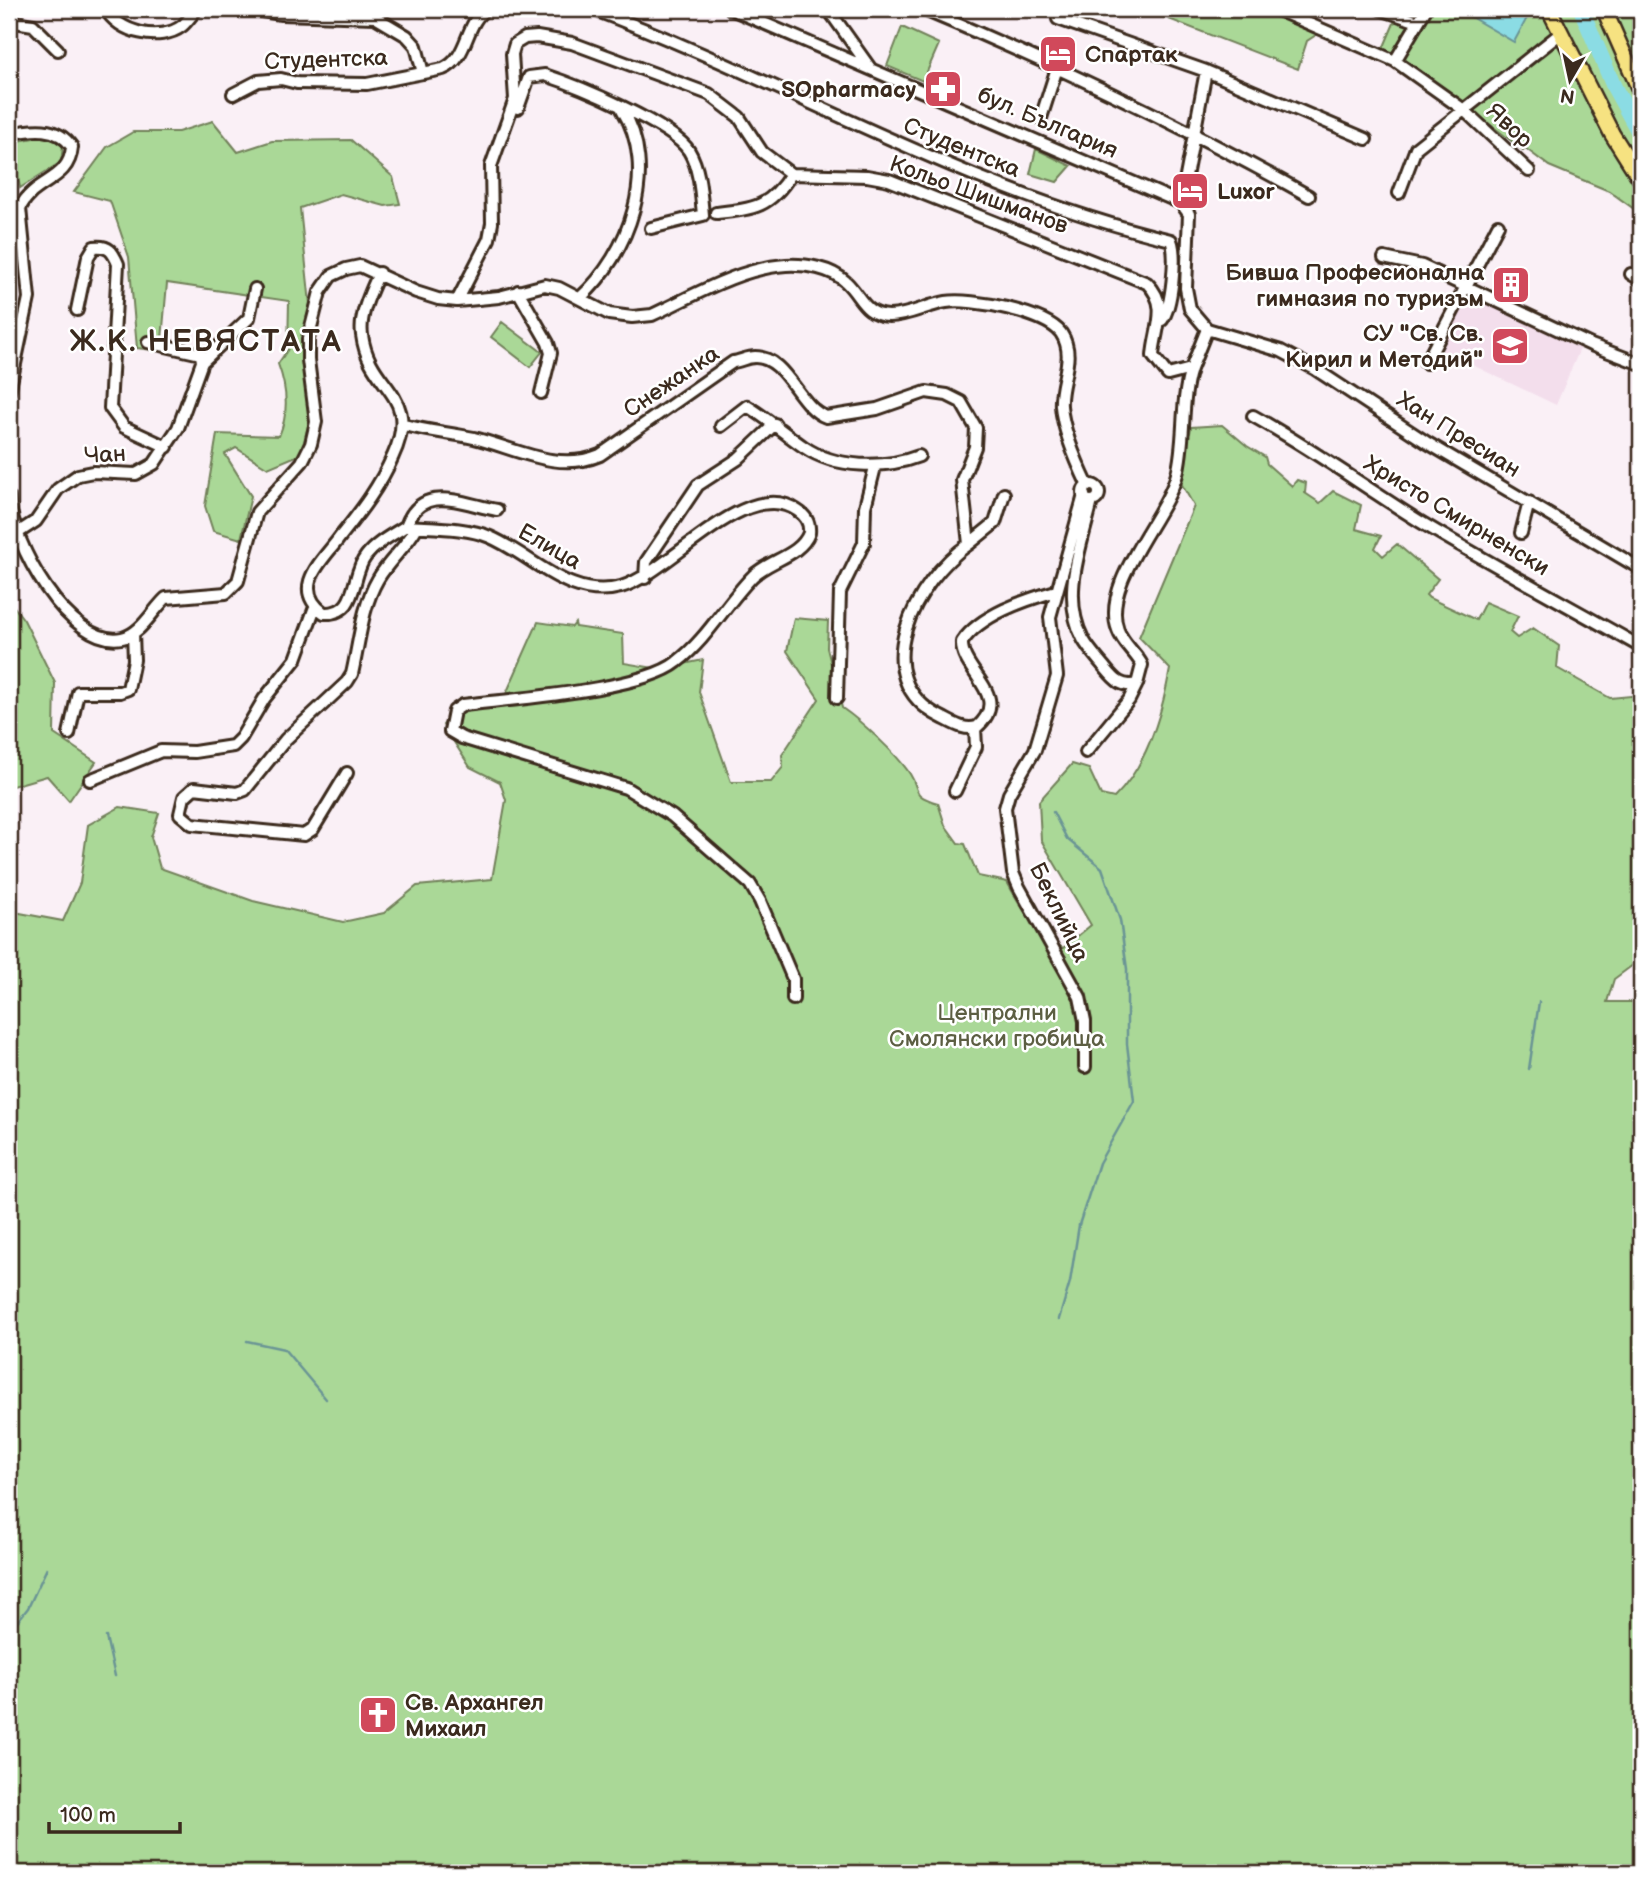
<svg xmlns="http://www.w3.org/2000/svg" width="1650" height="1882" font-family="'Balsamiq Sans',sans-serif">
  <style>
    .built { fill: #f3deec }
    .green { fill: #aad897; stroke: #72815a; stroke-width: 2 }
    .water { fill: #8bdce4; stroke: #6b9595; stroke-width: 2 }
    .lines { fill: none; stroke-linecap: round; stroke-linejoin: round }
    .stream { stroke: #6b9595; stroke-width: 2.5 }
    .river { stroke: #8bdce4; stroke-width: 16 }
    .minor-casing { stroke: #3b2a1e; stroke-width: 16 }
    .major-casing { stroke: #3b2a1e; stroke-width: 19 }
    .minor { stroke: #fff; stroke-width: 10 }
    .major { stroke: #f6e281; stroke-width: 14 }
    .labels { text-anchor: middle; stroke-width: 5; stroke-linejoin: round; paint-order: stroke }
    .poi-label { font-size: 23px; font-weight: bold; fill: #3b2a1e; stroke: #fff; text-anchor: start }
    .street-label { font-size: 23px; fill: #3b2a1e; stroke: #fff }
    .park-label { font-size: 23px; fill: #5c5e42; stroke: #fff }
    .district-label { font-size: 30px; font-weight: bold; letter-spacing: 2px; fill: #3b2a1e; stroke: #fff }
  </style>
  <rect width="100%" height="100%" fill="#faf0f6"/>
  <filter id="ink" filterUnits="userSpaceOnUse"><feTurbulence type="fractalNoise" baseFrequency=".0143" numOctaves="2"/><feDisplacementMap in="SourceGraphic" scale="14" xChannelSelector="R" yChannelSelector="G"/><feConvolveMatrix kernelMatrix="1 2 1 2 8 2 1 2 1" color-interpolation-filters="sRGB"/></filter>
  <g filter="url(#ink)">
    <path class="built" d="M1468,290l114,54 -26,61 -119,-57z"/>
    <path class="green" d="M1143,9c58,0 116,-3 172,14l1,12 -9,6 -9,28z
      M1400,9h241v205l-32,-23 -60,-25 -24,-18 -2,2 -68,-53 -72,-48z
      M902,27l37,17 -16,37 -36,-15z
      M213,121l25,31 34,-11 79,-1 42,37 7,27 -15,2 -44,-12 -41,14 10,96 -8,49 9,60 -10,41 -33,14 -32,-20 -11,6 26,42 -10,43 -28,-8 -8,-25 12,-72 62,2c10,-23 8,-48 -1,-72l10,-15 1,-48 -122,-18 -6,68 -24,-3 -8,-91 -19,-56 -36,-9 33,-45 26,-15h45z
      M48,135l15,11 -2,16 -41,26c-2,-16 -11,-28 -11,-45z
      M1036,149l35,17 -14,16 -27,-8z
      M502,322l40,30 -12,15 -39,-30z
      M1222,425l25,21 18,11 2,7 25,22 5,-6 9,3 -1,10 15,10 13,-12 28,14 -5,24 25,7 -6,12 8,8 14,-12 41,35 -12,16 3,3 47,22 9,-18 33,14 -8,16 7,6 16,-10 26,18 -2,22 53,30 31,-3v264l-27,20 -7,23h34v871h-1632v-962l54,10 17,-38 8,-58 32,-18 39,6 -8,24 9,31 93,33 90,21 41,-9 33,-27 75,-7 14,-79 -6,-18 -30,-15 -27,-42 22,-27 41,-4 32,-72 34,5 3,-4 1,4 47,7 1,29 36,6 43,-9 -4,32 32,90h40l12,-15 -1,-12 37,-56 -32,-48 7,-33 34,3 -1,27 15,60c19,13 55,46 68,66 11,17 0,21 28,29l7,22 13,18 7,1 13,32 29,6c15,27 28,51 56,66l28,-23 -50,-85 -2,-39 33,-37 17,5 12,26 13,3c33,-32 48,-84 56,-129l-31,-32 55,-131 -13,-23 5,-49 4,-1 1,-6z
      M9,600l15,20 31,63 -1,51 42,28 -27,39 -22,-25 -38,11z"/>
    <path class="water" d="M1457,9h54l16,9 -13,24z"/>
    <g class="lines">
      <path class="stream" d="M1053,812l14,27 35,29 18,52 7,49v75l7,57 -35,62 -20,62 -9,57 -11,37
        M1529,1069l10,-67
        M247,1341l37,8 42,50
        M9,1632l19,-24 19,-40
        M106,1637l9,39
        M1270,1867l4,6"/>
      <path class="river" d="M1581,9l33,78 27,49"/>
      <defs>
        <path id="minor" d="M106,9c11,23 54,34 76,17 5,-4 10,-12 15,-17
          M248,9l33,5 94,3 32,19 9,10 7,27
          M592,9c194,72 375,183 579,231 6,15 1,67 -9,80
          M731,9l450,194 8,11 -3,74 4,21 17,20 74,22 34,18 111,73 215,127
          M828,9l42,59
          M922,9c132,55 262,117 387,187
          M1275,9l120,52 69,49 65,61
          M1380,9l38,13
          M1058,19l148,52 160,68
          M9,21l24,4 25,25
          M1395,61l31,-52
          M233,94l25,-13 23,-2 16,4 70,1 76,-15c26,-11 21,-45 43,-60
          M518,108l11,-31 16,-2c31,10 128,50 144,76 11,18 12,44 14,64l-52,13
          M1041,118l16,-50
          M9,134c23,-5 48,-9 63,13 -3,35 -37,31 -52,61l9,90 -20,94
          M1399,193l17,-45 145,-115
          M1181,203l25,-132
          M716,213c37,-4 54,-5 75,-39
          M1384,258l38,8 169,79 50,19
          M379,273c-8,18 -20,42 -17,62 7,55 60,58 31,121 -13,30 -32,55 -53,81 -10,14 -25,28 -30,44 -4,14 3,24 14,32 35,2 26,-37 42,-57 10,-13 26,-21 40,-30 26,2 60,1 84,11 44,19 79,64 131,50 49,-14 126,-113 177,-76 8,5 12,12 11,22 -9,24 -42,27 -58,45 -26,27 -44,61 -74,84 -34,28 -166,37 -214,43l-9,6 -4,20 12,7 164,50 46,28 78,68 10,17 33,78v20
          M1631,274l10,6
          M518,291l30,52 3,10 -10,40
          M580,298c49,-44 80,-128 42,-189
          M457,301l32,-62 3,-16 -1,-57 24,-67 -3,-45 3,-10 10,-6 12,-1 35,6 137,51 30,23 23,35 29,22 76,2 22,4 258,103c23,23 8,45 6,73l15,19 23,-6 16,-40
          M77,310l11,-53 6,-10c15,-2 19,5 24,17l-8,144 14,19 43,20
          M148,342l53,12 1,8
          M1426,363l72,-138
          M1253,416c58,32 110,70 166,105 73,44 148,84 222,126
          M404,425c23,6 46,8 70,13 41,10 83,35 126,17l133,-93c7,-1 15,-5 22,-5 32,0 43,50 71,60l51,-8 49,-17 21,3 14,7 15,26 -1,19 -13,33 7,64c-53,36 -106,134 -28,173 12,6 23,14 36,10 36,-31 -17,-56 -15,-85 18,-27 63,-42 94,-51
          M721,426l26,-20c20,12 38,28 57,41 32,22 81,22 115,9
          M1083 493a8 8 0 1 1 16 0a8 8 0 1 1-16 0Z
          M1084,495l-34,122 7,59 -22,74 -26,44 -4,14 8,65 6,14 61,110 5,24v46
          M9,497c2,45 60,151 113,141 19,-4 30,-27 44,-40l60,-5 12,-12 19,-69 45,-50 9,-18 5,-22 -8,-62v-21l12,-47 11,-16 15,-7 14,-3 56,26 22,7 19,2 42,-4 46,-12 14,3 50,26 23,3 20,-2c41,-19 88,-47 134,-50 20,-1 45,3 60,17 15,14 18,33 43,34 20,0 38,-11 57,-14 25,-4 99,10 115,31 16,24 -2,48 0,73 2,25 16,57 27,80
          M1092,501c-10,44 -32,94 -9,138 6,11 15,20 23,30 9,11 16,19 31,15l5,-19c-6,-12 -19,-21 -24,-35 -18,-47 48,-112 59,-156 9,-34 3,-71 14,-105
          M406,526c16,-44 56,-22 91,-16
          M1521,533l8,-31
          M16,534l20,-13 22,-32 20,-14 15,-3 43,2 18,-10 24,-36 24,-66 47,-44 6,-29
          M969,544l26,-21 9,-29
          M645,578l1,-16 52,-77 40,-26 37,-35
          M837,698l3,-106 24,-49 1,-36 10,-40
          M69,734l9,-42h42l8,-3 6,-29 -1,-27
          M1086,752l43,-52 8,-16
          M347,773l-34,56 -9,6 -112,-11 -12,-10 4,-17 10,-9 43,5 8,-3 41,-51 61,-57 5,-8c7,-30 10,-68 26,-95 11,-19 28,-32 39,-52
          M90,780l71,-29 33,1 39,-6 8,-8 23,-39 32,-40 19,-52
          M955,791l21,-44 -1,-19"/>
        <path id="major" d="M1549,9l63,125 29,46
          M1604,9l37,84"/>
      </defs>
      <use href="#minor" class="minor-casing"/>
      <use href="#major" class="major-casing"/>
      <use href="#minor" class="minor"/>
      <use href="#major" class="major"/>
    </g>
  </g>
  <defs>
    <symbol id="hotel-square" viewBox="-11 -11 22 22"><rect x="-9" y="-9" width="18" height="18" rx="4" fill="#d1495b" stroke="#fff"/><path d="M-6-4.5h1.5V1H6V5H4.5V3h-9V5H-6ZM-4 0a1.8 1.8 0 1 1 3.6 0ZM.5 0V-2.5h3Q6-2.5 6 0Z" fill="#fff"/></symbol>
    <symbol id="pharmacy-square" viewBox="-11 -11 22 22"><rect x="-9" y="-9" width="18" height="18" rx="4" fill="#d1495b" stroke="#fff"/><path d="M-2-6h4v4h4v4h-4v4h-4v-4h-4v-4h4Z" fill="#fff"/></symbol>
    <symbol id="building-square" viewBox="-11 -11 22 22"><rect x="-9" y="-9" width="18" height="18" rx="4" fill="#d1495b" stroke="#fff"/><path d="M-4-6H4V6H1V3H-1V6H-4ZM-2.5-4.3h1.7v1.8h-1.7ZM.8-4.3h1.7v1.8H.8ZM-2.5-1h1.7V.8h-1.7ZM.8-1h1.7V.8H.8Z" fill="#fff"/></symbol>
    <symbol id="school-square" viewBox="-11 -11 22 22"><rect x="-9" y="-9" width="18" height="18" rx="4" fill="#d1495b" stroke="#fff"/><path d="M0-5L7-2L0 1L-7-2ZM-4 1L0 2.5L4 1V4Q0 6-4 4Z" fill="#fff"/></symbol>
    <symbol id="church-square" viewBox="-11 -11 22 22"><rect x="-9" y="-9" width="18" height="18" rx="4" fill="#d1495b" stroke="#fff"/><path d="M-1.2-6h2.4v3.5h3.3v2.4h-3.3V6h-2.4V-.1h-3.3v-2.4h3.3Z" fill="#fff"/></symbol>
  </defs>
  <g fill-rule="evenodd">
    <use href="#hotel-square" x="1036" y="32" width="44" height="44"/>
    <use href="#pharmacy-square" x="921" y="67" width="44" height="44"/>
    <use href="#hotel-square" x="1168" y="169" width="44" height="44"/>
    <use href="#building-square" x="1489" y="263" width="44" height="44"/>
    <use href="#school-square" x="1488" y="324" width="44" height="44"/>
    <use href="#church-square" x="356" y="1693" width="44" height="44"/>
  </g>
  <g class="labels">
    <g class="poi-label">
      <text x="1085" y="62">Спартак</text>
      <text x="916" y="97" text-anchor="end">SOpharmacy</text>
      <text x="1217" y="199">Luxor</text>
      <text x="1484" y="280" text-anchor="end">Бивша Професионална<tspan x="1484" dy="26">гимназия по туризъм</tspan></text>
      <text x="1483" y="341" text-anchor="end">СУ "Св. Св.<tspan x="1483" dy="26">Кирил и Методий"</tspan></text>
      <text x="405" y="1710">Св. Архангел<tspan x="405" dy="26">Михаил</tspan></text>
    </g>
    <g class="street-label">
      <text transform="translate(326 59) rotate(-2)" y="8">Студентска</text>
      <text transform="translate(1048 122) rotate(23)" y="8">бул. България</text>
      <text transform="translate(1510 125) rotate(43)" y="8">Явор</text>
      <text transform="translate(962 147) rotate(22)" y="8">Студентска</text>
      <text transform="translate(979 194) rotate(20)" y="8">Кольо Шишманов</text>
      <text transform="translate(671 381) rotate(-34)" y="8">Снежанка</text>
      <text transform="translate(1459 434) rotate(32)" y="8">Хан Пресиан</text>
      <text transform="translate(105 454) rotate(-3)" y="8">Чан</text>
      <text transform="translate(1457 515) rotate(31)" y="8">Христо Смирненски</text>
      <text transform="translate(550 546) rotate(30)" y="8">Елица</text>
      <text transform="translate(1060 912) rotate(64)" y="8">Беклийца</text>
    </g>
    <g class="park-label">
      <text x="997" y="1020">Централни<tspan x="997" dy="26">Смолянски гробища</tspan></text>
    </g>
    <g class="district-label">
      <text x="206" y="351">Ж.К. НЕВЯСТАТА</text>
    </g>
  </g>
  <rect width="1650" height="1882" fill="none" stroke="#fff" stroke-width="35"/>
  <rect x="18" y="18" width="1615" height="1847" fill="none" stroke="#3b2a1e" stroke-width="2.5" filter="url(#ink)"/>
  <g transform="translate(1570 80) rotate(189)" stroke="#ffffff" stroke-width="5" paint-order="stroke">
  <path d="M0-5L12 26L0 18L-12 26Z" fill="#3b2a1e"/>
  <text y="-10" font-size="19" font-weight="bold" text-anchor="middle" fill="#3b2a1e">N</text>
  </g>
  <path d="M49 1822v10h131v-10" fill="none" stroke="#3b2a1e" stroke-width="3.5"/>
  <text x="60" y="1822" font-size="21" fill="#3b2a1e" stroke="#ffffff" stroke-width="5" paint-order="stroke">100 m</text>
</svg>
